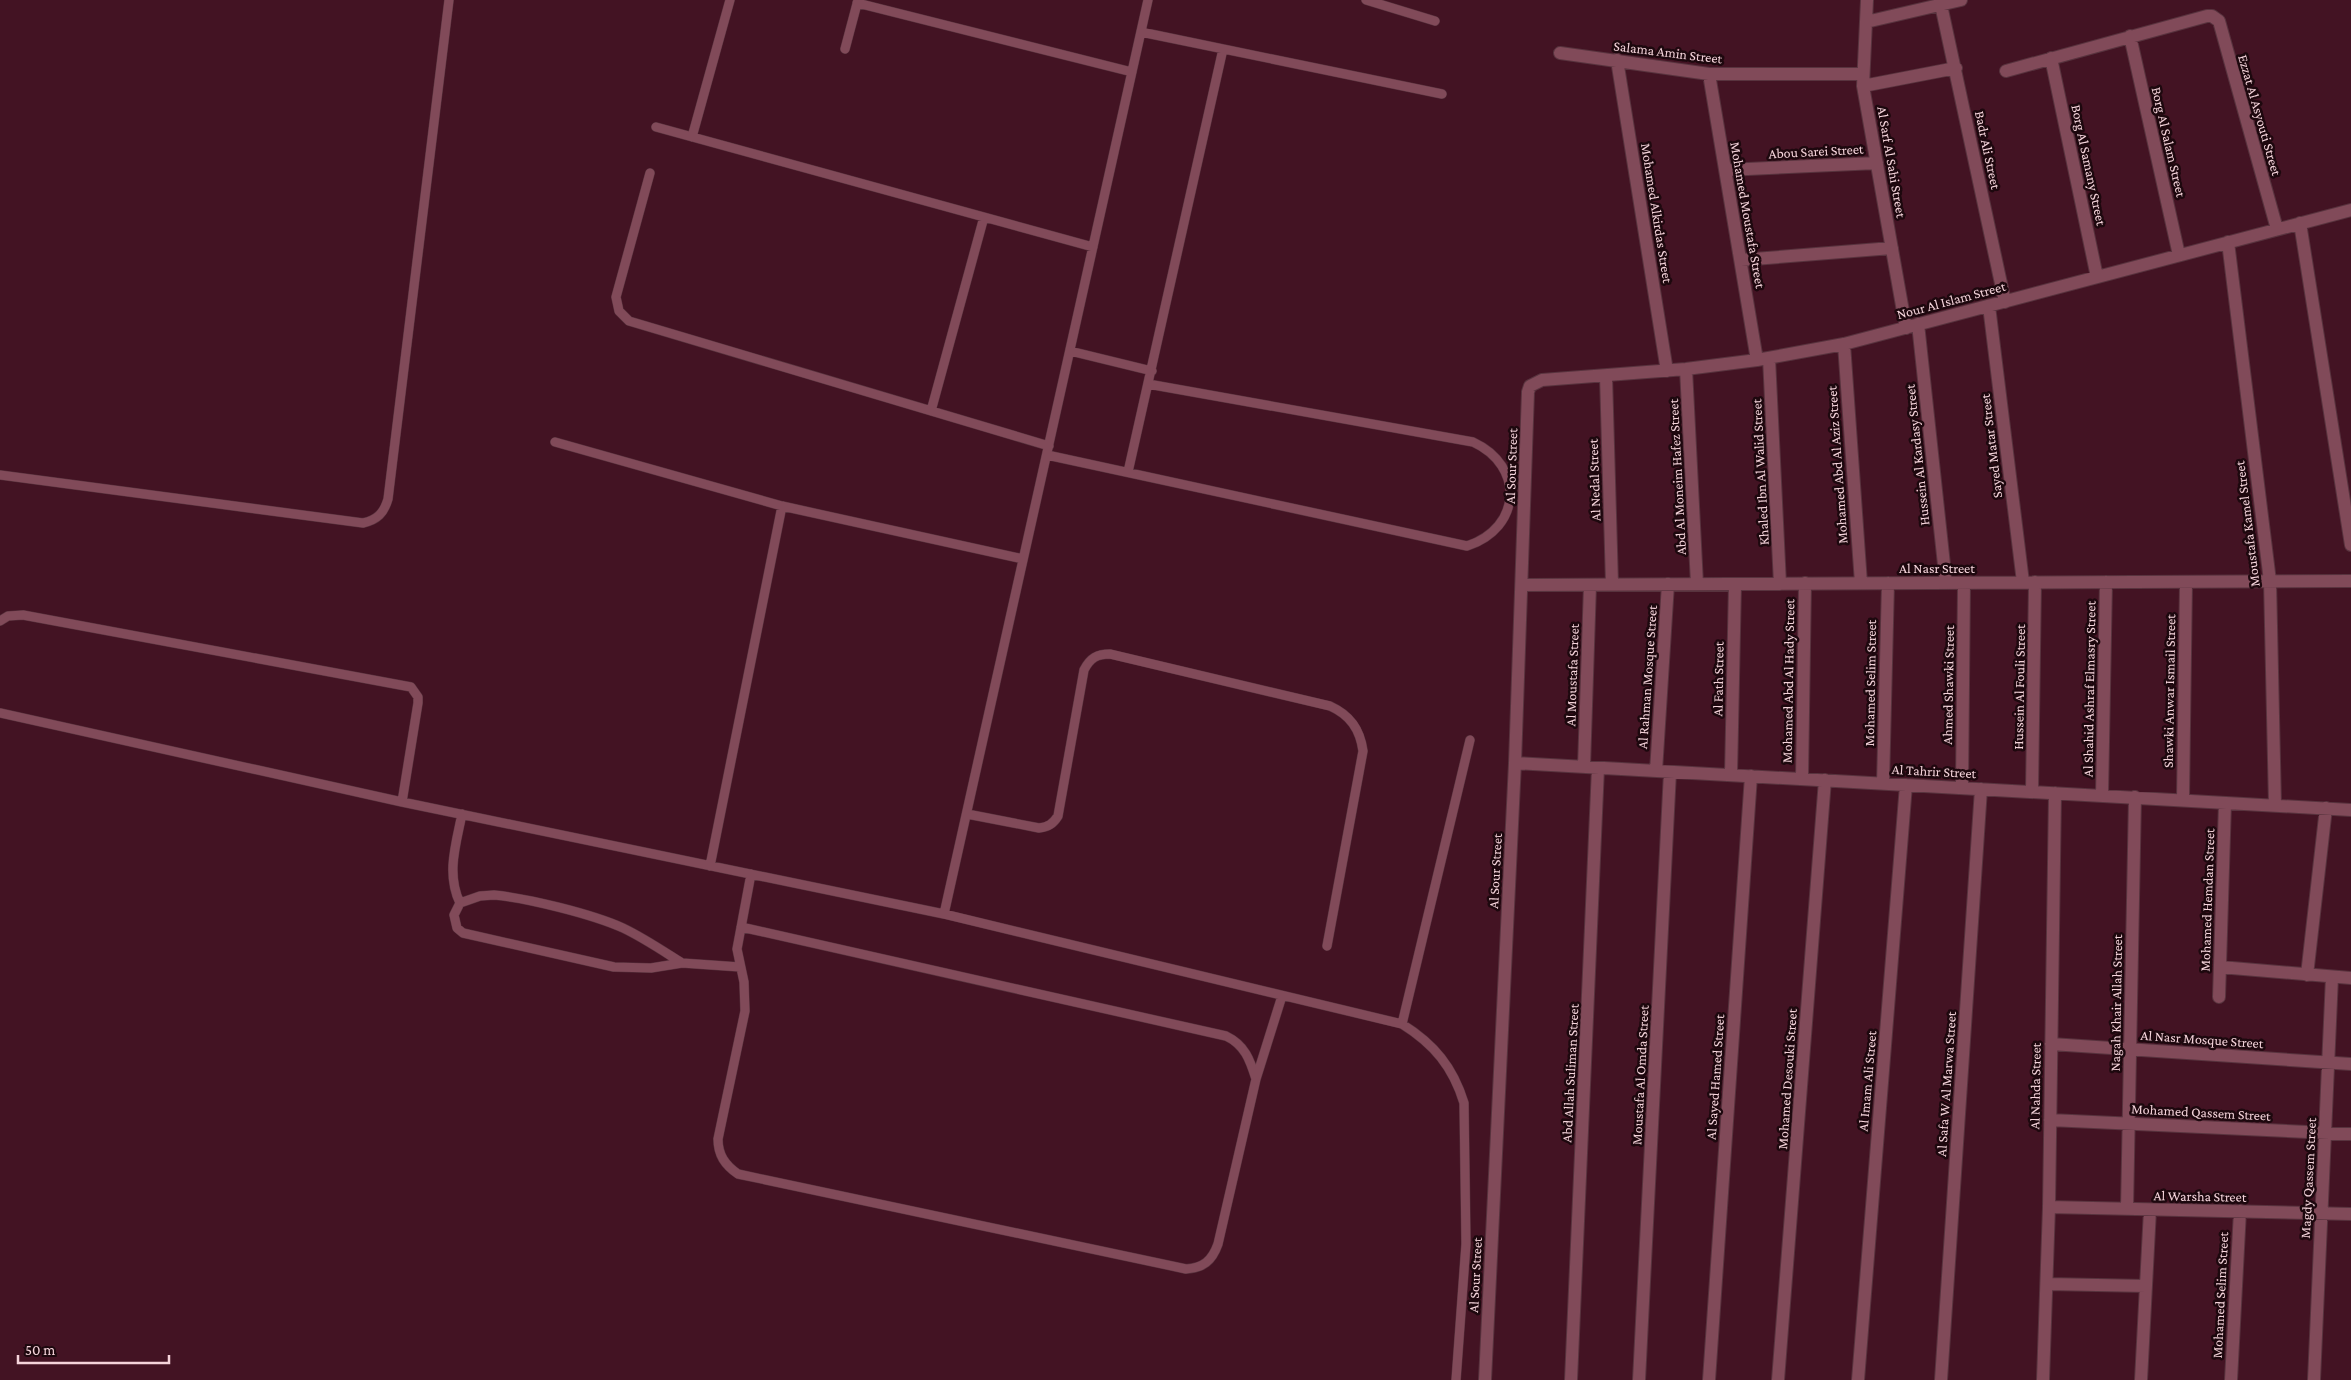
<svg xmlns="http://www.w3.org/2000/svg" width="2351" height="1380" font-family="'Crimson Pro',serif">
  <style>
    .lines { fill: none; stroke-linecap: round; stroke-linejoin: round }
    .lane-casing { stroke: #58333e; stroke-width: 10 }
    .street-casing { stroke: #58333e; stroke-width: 14 }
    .lane { stroke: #814a59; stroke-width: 9 }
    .street { stroke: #814a59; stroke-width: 12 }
    .labels { text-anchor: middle; stroke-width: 5; stroke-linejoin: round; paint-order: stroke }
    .street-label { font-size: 14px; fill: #f5d4db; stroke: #1d080e }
  </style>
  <rect width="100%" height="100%" fill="#431323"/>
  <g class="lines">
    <defs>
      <path id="lane" d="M1366,0l69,21
        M857,3l275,69
        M1141,32l301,62
        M845,49l13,-49
        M656,127l437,120
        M692,137l38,-137
        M650,173l-34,124 3,14 10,10 420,125
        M1070,351l82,20
        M931,411l53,-194
        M555,442l227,64 241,53
        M1047,455l420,91c55,-18 58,-80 6,-104l-325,-58
        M1128,472l95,-423
        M0,475l363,48c14,-3 21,-10 25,-24l61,-499
        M0,621l8,-5 15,-1 388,72 7,10v6l-16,99
        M0,713l402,89 542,112 458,110c32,20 51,43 62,79l2,141 -10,136
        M967,814l72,14c9,-1 14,-4 19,-12l26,-146c6,-12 13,-16 26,-16l220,52c20,9 30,23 33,45l-36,195
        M710,866l72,-360
        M751,874l-14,75 7,33 1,29 -27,128c0,16 7,26 20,35l448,95c17,-1 26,-8 32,-25l38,-165 26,-83
        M494,895c33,3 98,19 129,33 21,10 40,23 59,35l-31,5 -37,-1 -151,-34 -6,-5 -3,-13 6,-12 20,-7z
        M460,903c-14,-29 -4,-59 2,-89
        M944,914l204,-914
        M741,927l485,109c19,9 24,24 30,43
        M682,963l58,4
        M1402,1024l68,-284"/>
      <path id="street" d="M1867,0l-4,86 43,242
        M1941,5l64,297
        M1866,22l95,-22
        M2130,36l49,219
        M1560,53l149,21h154
        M2051,58l46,219
        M1617,60l50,311
        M2006,71l201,-55h5l7,5 58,208
        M1709,74l48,286
        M1863,86l93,-18
        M1726,170l151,-7
        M2300,223l51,322
        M2228,242l42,339 5,224
        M1741,260l151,-12
        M1989,306l34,276
        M1918,324l28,259
        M1844,344l17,239
        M1769,358l11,226
        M1686,369l11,215
        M1606,376l6,208
        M1523,585l828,-4
        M1515,763l836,47
        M1584,767l6,-182
        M1656,771l12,-187
        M1731,775l4,-191
        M1802,779l3,-196
        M1883,784l5,-201
        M1962,788l2,-205
        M2032,792l3,-210
        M2102,796l4,-214
        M2183,800l3,-218
        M2220,967l131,11
        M2307,975l19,-167
        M2219,997l6,-194
        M2051,1044l300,20
        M2050,1120l301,14
        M2049,1207l302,7
        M2127,1209l8,-412
        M2048,1284l98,2
        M1485,1380l30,-617 13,-371 2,-6 12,-6 144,-11 71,-9 87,-16 507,-134
        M1571,1380l27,-612
        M1639,1380l31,-608
        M1709,1380l42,-604
        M1778,1380l47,-600
        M1858,1380l48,-595
        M1941,1380l40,-591
        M2043,1380l6,-173 6,-414
        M2141,1380l9,-170
        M2231,1380l9,-169
        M2314,1380l18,-403"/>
    </defs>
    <use href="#lane" class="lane-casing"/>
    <use href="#street" class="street-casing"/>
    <use href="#lane" class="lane"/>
    <use href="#street" class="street"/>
  </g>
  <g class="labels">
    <g class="street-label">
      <text transform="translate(1668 52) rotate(7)" y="5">Salama Amin Street</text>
      <text transform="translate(2260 115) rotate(74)" y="5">Ezzat Al Asyouti Street</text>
      <text transform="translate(2169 142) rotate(77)" y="5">Borg Al Salam Street</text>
      <text transform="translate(1988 150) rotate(78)" y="5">Badr Ali Street</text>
      <text transform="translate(1816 151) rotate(-3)" y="5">Abou Sarei Street</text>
      <text transform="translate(1892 162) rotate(80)" y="5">Al Sarf Al Sahi Street</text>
      <text transform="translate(2089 165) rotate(78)" y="5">Borg Al Samany Street</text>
      <text transform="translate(1657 213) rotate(81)" y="5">Mohamed Alkirdas Street</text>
      <text transform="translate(1748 215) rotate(80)" y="5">Mohamed Moustafa Street</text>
      <text transform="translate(1951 300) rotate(-15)" y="5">Nour Al Islam Street</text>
      <text transform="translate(1991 446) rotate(-97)" y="5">Sayed Matar Street</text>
      <text transform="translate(1917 455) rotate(-96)" y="5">Hussein Al Kardasy Street</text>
      <text transform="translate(1837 465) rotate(-94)" y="5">Mohamed Abd Al Aziz Street</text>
      <text transform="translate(1511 466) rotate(-88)" y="5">Al Sour Street</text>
      <text transform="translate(1760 472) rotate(-93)" y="5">Khaled Ibn Al Walid Street</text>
      <text transform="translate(1677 477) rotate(-93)" y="5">Abd Al Moneim Hafez Street</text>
      <text transform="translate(1594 480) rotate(-92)" y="5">Al Nedal Street</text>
      <text transform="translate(2247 524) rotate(-97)" y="5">Moustafa Kamel Street</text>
      <text x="1937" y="573">Al Nasr Street</text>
      <text transform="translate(1572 675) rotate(-88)" y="5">Al Moustafa Street</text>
      <text transform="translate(1647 677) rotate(-86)" y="5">Al Rahman Mosque Street</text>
      <text transform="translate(1718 679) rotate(-89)" y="5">Al Fath Street</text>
      <text transform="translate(1788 681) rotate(-89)" y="5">Mohamed Abd Al Hady Street</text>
      <text transform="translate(1870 683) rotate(-89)" y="5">Mohamed Selim Street</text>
      <text transform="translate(1948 685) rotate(-89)" y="5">Ahmed Shawki Street</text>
      <text transform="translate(2019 687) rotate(-89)" y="5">Hussein Al Fouli Street</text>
      <text transform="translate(2089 689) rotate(-89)" y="5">Al Shahid Ashraf Elmasry Street</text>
      <text transform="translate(2169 691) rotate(-89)" y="5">Shawki Anwar Ismail Street</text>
      <text transform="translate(1934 771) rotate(3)" y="5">Al Tahrir Street</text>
      <text transform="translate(1495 871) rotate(-87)" y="5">Al Sour Street</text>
      <text transform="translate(2207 900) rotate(-88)" y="5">Mohamed Hemdan Street</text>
      <text transform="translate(2116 1003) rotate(-89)" y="5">Nagah Khair Allah Street</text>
      <text transform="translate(2202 1039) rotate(4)" y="5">Al Nasr Mosque Street</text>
      <text transform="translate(1570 1073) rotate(-87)" y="5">Abd Allah Suliman Street</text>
      <text transform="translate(1640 1075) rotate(-87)" y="5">Moustafa Al Omda Street</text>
      <text transform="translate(1715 1077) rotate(-86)" y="5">Al Sayed Hamed Street</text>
      <text transform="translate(1787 1079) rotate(-86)" y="5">Mohamed Desouki Street</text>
      <text transform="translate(1867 1081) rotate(-85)" y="5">Al Imam Ali Street</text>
      <text transform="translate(1946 1084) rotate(-86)" y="5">Al Safa W Al Marwa Street</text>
      <text transform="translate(2035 1086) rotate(-89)" y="5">Al Nahda Street</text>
      <text transform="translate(2201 1112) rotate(3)" y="5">Mohamed Qassem Street</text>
      <text transform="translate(2308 1178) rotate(-87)" y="5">Magdy Qassem Street</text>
      <text transform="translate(2200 1196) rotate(1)" y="5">Al Warsha Street</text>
      <text transform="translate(1475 1275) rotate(-87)" y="5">Al Sour Street</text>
      <text transform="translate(2220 1295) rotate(-87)" y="5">Mohamed Selim Street</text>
    </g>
  </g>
  <path d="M18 1355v8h151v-8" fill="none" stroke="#f5d4db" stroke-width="2.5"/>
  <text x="25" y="1355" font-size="15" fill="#f5d4db" stroke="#1d080e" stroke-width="4" paint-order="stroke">50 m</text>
</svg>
